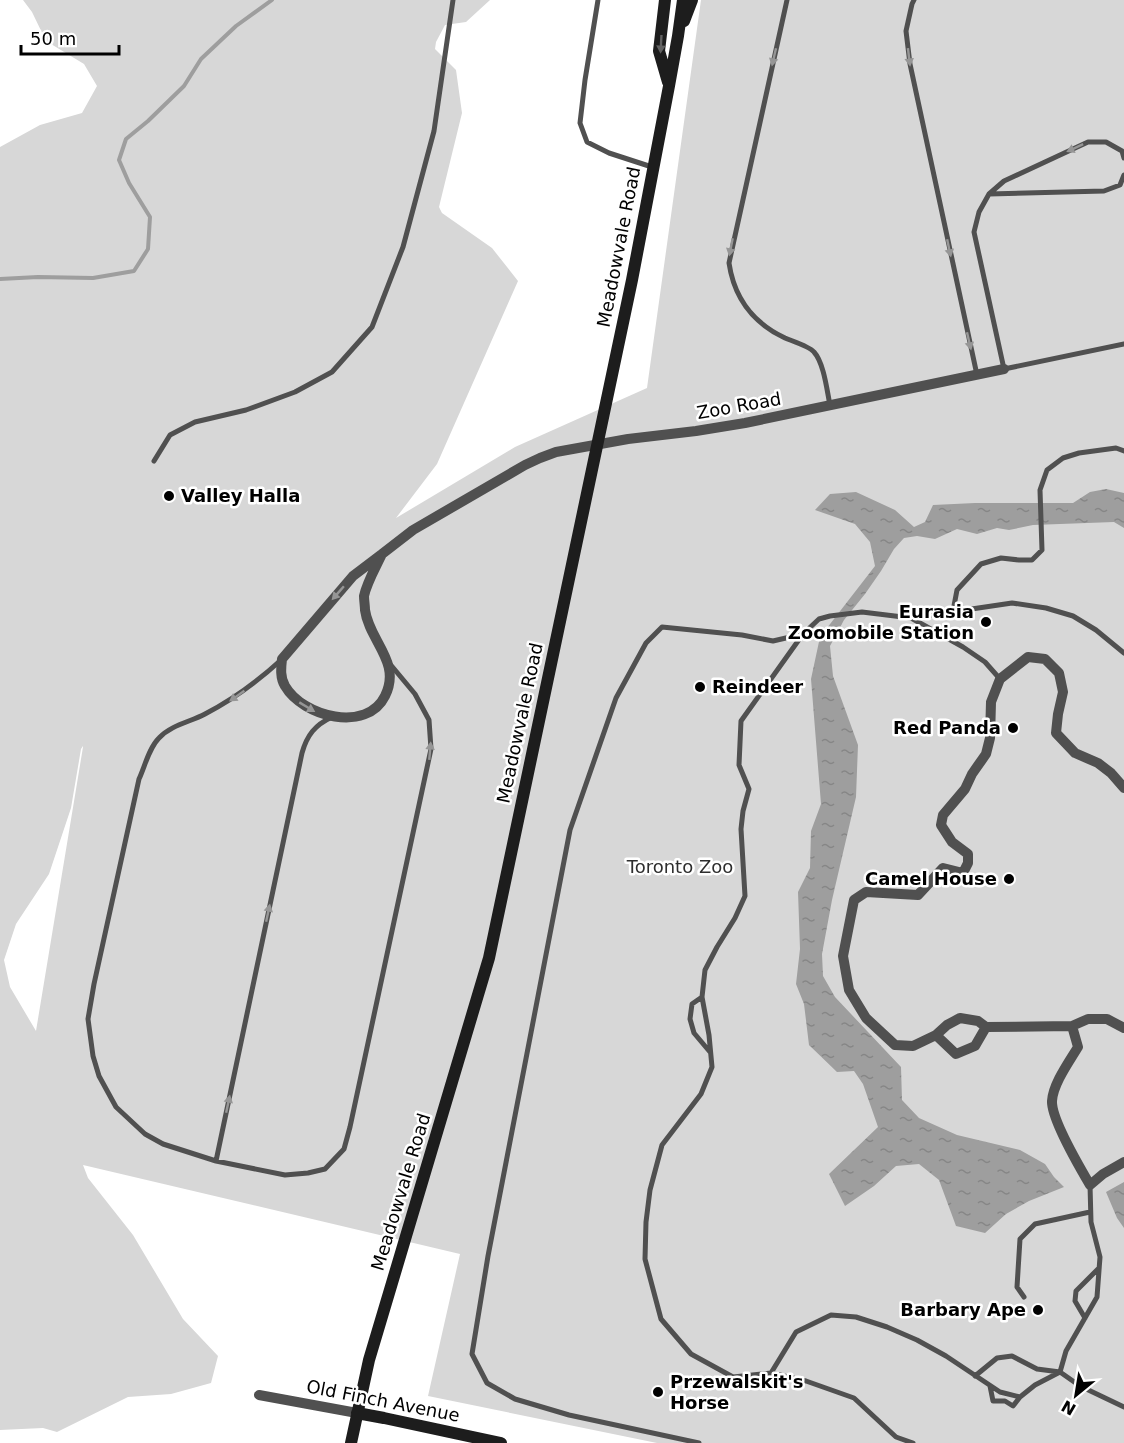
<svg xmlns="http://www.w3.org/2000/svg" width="1124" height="1443" font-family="'DejaVu Sans',sans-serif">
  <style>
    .park { fill: #d7d7d7; fill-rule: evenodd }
    .water { fill: url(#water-ripples) }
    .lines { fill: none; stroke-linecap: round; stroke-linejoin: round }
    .stream { stroke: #9e9e9e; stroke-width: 4 }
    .lane { stroke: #505050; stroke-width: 5 }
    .street { stroke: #505050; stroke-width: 10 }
    .secondary { stroke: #1d1d1d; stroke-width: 12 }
    .oneway { fill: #616161 }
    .oneway2 { fill: #969696 }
    .poi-dot { fill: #000; stroke: #fff; stroke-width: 2 }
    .labels { text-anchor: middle; stroke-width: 5; stroke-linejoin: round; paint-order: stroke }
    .street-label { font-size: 18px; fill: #000; stroke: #fff }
    .poi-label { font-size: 18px; font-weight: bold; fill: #000; stroke: #fff; text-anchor: end }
    .park-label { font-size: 18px; fill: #2e2e2e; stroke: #fff }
  </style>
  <defs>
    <pattern id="water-ripples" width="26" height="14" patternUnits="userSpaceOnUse" patternTransform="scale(1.5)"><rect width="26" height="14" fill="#9e9e9e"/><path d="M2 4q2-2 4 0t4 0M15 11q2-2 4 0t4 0" fill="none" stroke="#868686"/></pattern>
  </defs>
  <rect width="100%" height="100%" fill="#fff"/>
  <path class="park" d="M23,0h467l-24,22 -21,3 -9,17 -1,7 21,21 6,43 -23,94 3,6 50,35 26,33 -81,183 -41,54 119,-71 132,-59 54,-388h423v1443h-467l-229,-47 32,-142 -377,-89 5,13 45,57 50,84 35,37 -7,27 -40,11 -43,3 -71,35 -14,-4 -43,2v-1283l40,-22 42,-12 15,-27 -13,-22 -38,-23 -14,-29zM83,746v1l-47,284 -26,-44 -6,-27 12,-36 33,-50 22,-66 10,-59z"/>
  <path class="water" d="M1106,489l18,4v35l-10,-6 -81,3 -24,5 -12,-2 -20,6 -20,-5 -22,10 -18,-3 -13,2 -10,11 -13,22 -16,23 -21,26 -14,26 3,30 25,69 -2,52 -24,103 -10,54 1,22 12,21 66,70 1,33 17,18 38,17 63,15 25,14 9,13 10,10 -35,14 -23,13 -21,19 -29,-7 -17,-46 -20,-16 -23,2 -22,20 -29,20 -16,-32 49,-47 -15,-43 -9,-13 -17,1 -28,-27 -5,-41 -8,-20 4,-35 -2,-57 12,-24 1,-37 10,-27 -10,-125 9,-42 55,-71 -5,-24 -15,-18 -40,-14 15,-16 26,-2 39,18 19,17 11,-5 8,-17 42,-2h98l17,-11z
    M1124,1182v46l-7,-10 -11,-26z"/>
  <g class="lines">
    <path class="stream" d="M0,279l38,-2 55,1 41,-7 14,-22 2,-32 -21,-34 -10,-23 7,-21 22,-18 36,-35 17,-27 35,-33 36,-26"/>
    <path class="lane" d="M598,0l-13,80 -5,43 7,19 22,11 43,14
      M787,0l-58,263c5,34 24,60 56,75 7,3 24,8 29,14 10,11 13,39 16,53
      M914,0l-2,4 -6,27 4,33 67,311
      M1124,158l-2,-7 -16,-9h-18l-84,39 -15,13 -10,18 -5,20 30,137 120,-25
      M989,194l115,-3 16,-6 4,-10
      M154,461l16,-26 25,-13 51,-12 49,-18 37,-20 40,-45 31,-80 31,-116 19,-131
      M953,611l4,-21 24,-26 20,-6 18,2h13l10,-10 -2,-60 7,-20 16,-12 16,-5 37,-5 8,3
      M911,618l52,29 22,15 15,17
      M803,634l-62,87 -2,44 10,24 -6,22 -2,18 4,67 -10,22 -18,29 -12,23 -3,27 7,38 3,32 -11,27 -39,51 -12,45 -4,32 -1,37 16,60 30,35 42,23 38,-4 35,8 48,17 42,39 17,6
      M281,660c-24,22 -47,39 -76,54 -15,8 -34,11 -46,24 -10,10 -14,28 -20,41l-45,205 -6,35 5,37 6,20 17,31 29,27 18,10 53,17 69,14 23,-2 17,-4 19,-20 6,-22 81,-378 -2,-29 -14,-26 -25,-30
      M702,997l-10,7 -2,15 4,14 16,19
      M216,1161l86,-408c5,-18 13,-28 30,-36
      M1024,1297l-7,-10 3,-48 15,-15 55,-12
      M1085,1318l-10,-17 1,-10 23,-23
      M771,1373l25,-41 35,-17 25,2 31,10 30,13 29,16 54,36 20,5 15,-12 25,-13 6,-21 31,-54 3,-40 -9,-35 -1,-37
      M975,1376l22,-18 15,-2 25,13 23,3 20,14 44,21
      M990,1386l3,15h12l8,5 7,-9
      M699,1443l-130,-28 -54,-16 -28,-16 -15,-29 16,-98 82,-426 46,-132 30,-55 16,-16 80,8 31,6 30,-7 16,-15 11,-3 32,-4 49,6 101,-15 34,5 27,8 23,14 28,23"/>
    <path class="street" d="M382,554c-6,13 -15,28 -18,42 0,4 1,10 1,14 4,31 37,52 20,86 -18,37 -82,21 -100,-10 -5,-8 -4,-18 -3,-27l71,-83 29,-22 31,-24 112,-65 15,-7 16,-6 72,-13 68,-8 49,-8 259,-54
      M1124,788l-13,-15 -13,-10 -23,-10 -19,-20 2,-19 5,-22 -4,-19 -14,-14 -17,-2 -28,22 -9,23 -1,36 -4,16 -14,20 -7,15 -22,26 -2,10 11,17 16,12v9l-5,10 -20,-5 -25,27 -52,-3 -12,8 -11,56 6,34 17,28 29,27 18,1 23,-11 20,19 19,-8 11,-19 86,-1 6,21c-9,15 -25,37 -26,54 -1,18 28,67 38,84l13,-11 21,-12
      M1072,1026l16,-7h19l17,9
      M936,1035l11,-10 13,-7 18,3 8,6
      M259,1395l98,18"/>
    <path class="secondary" d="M665,0l-6,51 9,31
      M684,21l8,-21
      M357,1413l27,5 117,25
      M351,1443l18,-83 120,-402 143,-678 37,-194 9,-50 5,-36"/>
  </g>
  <defs><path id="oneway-solid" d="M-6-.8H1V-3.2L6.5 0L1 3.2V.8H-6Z" transform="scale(1.5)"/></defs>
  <use class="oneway" href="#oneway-solid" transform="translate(661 44) rotate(93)"/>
  <g class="oneway2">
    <use href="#oneway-solid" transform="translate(774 57) rotate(103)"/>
    <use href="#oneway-solid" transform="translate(909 57) rotate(83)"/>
    <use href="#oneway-solid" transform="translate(1075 148) rotate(155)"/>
    <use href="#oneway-solid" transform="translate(731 247) rotate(101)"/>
    <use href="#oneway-solid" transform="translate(949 248) rotate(78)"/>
    <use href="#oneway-solid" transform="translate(969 341) rotate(77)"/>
    <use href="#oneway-solid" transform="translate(338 593) rotate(131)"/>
    <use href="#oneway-solid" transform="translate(237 696) rotate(145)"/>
    <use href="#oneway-solid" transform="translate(307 707) rotate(31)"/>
    <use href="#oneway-solid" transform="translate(430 751) rotate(-85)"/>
    <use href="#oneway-solid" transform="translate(268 913) rotate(-78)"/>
    <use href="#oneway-solid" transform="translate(228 1104) rotate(-78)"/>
  </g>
  <g class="poi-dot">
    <circle cx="169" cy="496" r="6"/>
    <circle cx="986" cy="622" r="6"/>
    <circle cx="700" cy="687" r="6"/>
    <circle cx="1013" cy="728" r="6"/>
    <circle cx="1009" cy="879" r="6"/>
    <circle cx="1038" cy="1310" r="6"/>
    <circle cx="658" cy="1392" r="6"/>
  </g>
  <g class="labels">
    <g class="street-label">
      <text transform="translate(619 247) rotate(-79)" y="6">Meadowvale Road</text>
      <text transform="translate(739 406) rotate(-10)" y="6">Zoo Road</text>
      <text transform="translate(520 723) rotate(-78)" y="6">Meadowvale Road</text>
      <text transform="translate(401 1192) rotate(-73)" y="6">Meadowvale Road</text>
      <text transform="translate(383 1401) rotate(11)" y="6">Old Finch Avenue</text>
    </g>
    <g class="poi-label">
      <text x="181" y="502" text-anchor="start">Valley Halla</text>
      <text x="974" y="618">Eurasia<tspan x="974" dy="21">Zoomobile Station</tspan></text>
      <text x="712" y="693" text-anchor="start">Reindeer</text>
      <text x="1001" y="734">Red Panda</text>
      <text x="997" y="885">Camel House</text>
      <text x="1026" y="1316">Barbary Ape</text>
      <text x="670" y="1388" text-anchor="start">Przewalskit's<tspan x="670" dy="21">Horse</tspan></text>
    </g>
    <g class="park-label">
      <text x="680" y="873">Toronto Zoo</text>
    </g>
  </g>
  <g transform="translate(1076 1395) rotate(210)" stroke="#ffffff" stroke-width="4.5" paint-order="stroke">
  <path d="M0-4.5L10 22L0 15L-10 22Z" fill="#000000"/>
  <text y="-9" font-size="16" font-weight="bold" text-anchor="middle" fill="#000000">N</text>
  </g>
  <path d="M21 45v9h98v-9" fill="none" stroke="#000000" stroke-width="3"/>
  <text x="30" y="45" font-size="18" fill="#000000" stroke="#ffffff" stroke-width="4.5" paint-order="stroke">50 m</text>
</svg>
